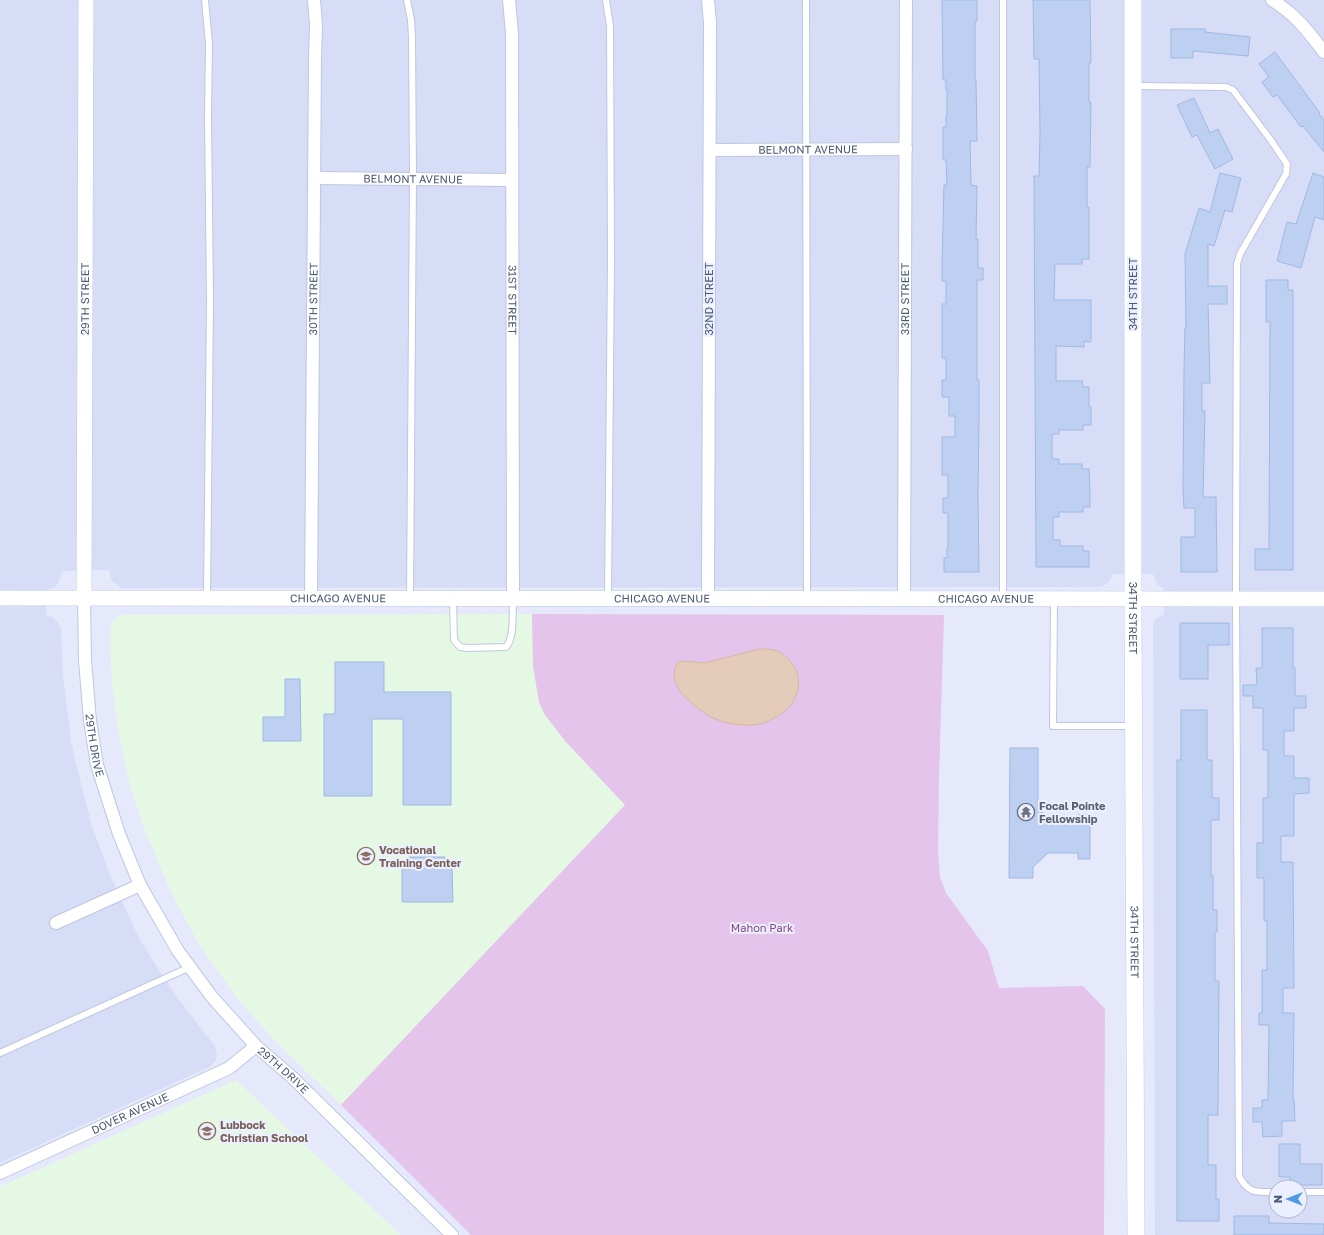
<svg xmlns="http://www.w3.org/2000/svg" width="1324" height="1235" font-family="'Golos Text',sans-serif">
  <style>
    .residential { fill: #d7ddf6; fill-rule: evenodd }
    .education { fill: #e5f8e3 }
    .green { fill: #e4c4ea }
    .water { fill: #e5ccba; stroke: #d7b7a1 }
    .building { fill: #bed0f1; stroke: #9fb8e3 }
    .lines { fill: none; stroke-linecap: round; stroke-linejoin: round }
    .service-casing { stroke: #bec7df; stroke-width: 8 }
    .minor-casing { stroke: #bec7df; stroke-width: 14 }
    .tertiary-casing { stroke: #bec7df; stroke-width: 16 }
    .secondary-casing { stroke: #bfcae6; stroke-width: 18 }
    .service { stroke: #fff; stroke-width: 6 }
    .minor { stroke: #fff; stroke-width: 12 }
    .tertiary { stroke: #fff; stroke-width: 15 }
    .secondary { stroke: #fff; stroke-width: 17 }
    .labels { text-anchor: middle; stroke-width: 4; stroke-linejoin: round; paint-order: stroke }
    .street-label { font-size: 11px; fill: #4b5b75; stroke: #ecefff }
    .worship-label { font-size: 11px; font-weight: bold; fill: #5b616d; stroke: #ecefff; text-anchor: start }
    .education-label { font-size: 11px; font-weight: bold; fill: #785e54; stroke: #ecefff; text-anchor: start }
    .park-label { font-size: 11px; fill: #844986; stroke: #ecefff }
  </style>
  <rect width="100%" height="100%" fill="#e6e9fc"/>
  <path class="residential" d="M0,0h1324v1235h-169l-2,-610 2,-5 9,-6v-25l-7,-5 -4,-10h-40l-4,8 -6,4 -5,1 -977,1 -9,-7 -3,-11 -47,1 -2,8 -2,4 -3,4 -10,3 1,25 7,2 8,10 2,49 8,65 4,19 17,66 18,49 28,61 14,23 27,41 35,45 3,10 -1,5 -7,7 -209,96zM1276,1187h24v24h-24z"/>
  <path class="education" d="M532,614l1,52 6,36 6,13 21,27 59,63 -284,300 -64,-62 -40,-45 -40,-57 -28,-53 -24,-58 -15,-45 -10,-44 -8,-57 -2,-43 1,-17 5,-6 6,-3z
    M236,1080l165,155h-401v-49l13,-5z"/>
  <path class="green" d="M532,614l412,1 -5,162 -1,74 2,26 6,16 42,58 11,37 84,-2 22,23 -1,226h-633l-130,-130 284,-300 -59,-63 -21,-27 -6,-13 -6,-36z"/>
  <path class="water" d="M760,649c14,0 20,1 29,11 14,14 12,36 -2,49 -6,6 -16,11 -24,14 -13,4 -32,2 -45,-3 -12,-4 -23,-14 -32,-22 -10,-9 -16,-24 -8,-36l6,-1 21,2z"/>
  <path class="building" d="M942,0h35v21h-2v59h1l1,61h-7l1,44 6,1 -1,53h2v29h5v12h-6v100h2v40l-1,74 1,78h-35v-14h3v-10h1v-35h-5v-15h5v-23h-6v-38h13v-21h-6v-19h-7v-17h4v-22h-4v-54h4v-23h-4v-16l2,-80h3l-1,-25h-3v-33h3v-11h1v-26h-1v-10h-3z
    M1033,0h57l1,63h-2v39h2l-1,65h-3v40h2v52h-7v5h-27l-1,36h37v42l-7,-1v6l-28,-1v35h26l1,6h6v20h2v18h-8v5h-24v4h-7v25h7v5h23v5h7l1,22v16h-7v5h-24v5h-6v23h7v6h23v5h6v16h-53l-2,-391h5l1,-42 -1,-75h-5z
    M1171,29h34v3l45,5 -2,19 -55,-5v7h-22z
    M1275,52l45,61 -1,1 5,6v32l-21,-26 -2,1 -24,-32 -4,2 -11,-15 7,-5 -10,-13z
    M1194,98l16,35 8,-4 15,30 -18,10 -18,-34 -5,2 -15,-32z
    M1220,173l21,5 -9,34 -7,-2 -11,36 -6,-2v42h19v18h-19l2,79h-8v28h3l-2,86h13l1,75h-36v-35h14v-29h-11l-1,-19 1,-118 1,-43h1l-1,-74 14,-46 11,4z
    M1313,173l11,4v43l-9,-3 -14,51 -24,-7 10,-39 9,2z
    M1266,280h22v10h5v280h-38v-21h14l1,-227h-4z
    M1180,623h49v22h-21v34h-28z
    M1262,628h31v40h2v28h11v12h-12v23h-10v25h10v22h15v15l-15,1v42h-13v26h12l1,126h-11v25h11l-1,86h1l1,22h-13v15l-19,1 -1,-15h-9v-14h9v-8h6l1,-75h-10v-12h3v-43h5v-49h-3v-43h-7v-35h6v-45h5v-48h-5v-42h-10v-12h-10v-11h14l-1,-17h6z
    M335,662h49v30h67v113h-48v-86h-31v77h-48v-82h11z
    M285,679h15l1,62h-38v-24h22z
    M1181,710h26v50h5v38h7v22h-8v56h2v34h4v22h-2v49h4l-1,134h-10v50h8v34h3v22h-42v-461h4z
    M1010,748h28v62l7,4 6,9h26v-8h13v44h-12v-6h-30l-15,14v11h-24z
    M409,857h36v8h7l1,37h-51v-37h7z
    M1279,1144h21v20h22v21h-32v-8h-11z
    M1234,1216h35v7l55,1v11h-90z"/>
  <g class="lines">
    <defs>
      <path id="service" d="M205,0l4,44 -1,73 2,184 -3,298
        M407,0l4,20 1,17 1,142 -3,418
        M606,0l4,26 1,233 -3,340
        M806,0l1,599
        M1003,0v598
        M1134,86l92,1 7,3 37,49 17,25 -1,10 -46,80 -3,10 -1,334 3,578c9,18 18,16 37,16
        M453,599l1,41 6,7 8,1 38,-1c9,-10 6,-35 7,-48
        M1054,600l-1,126h79
        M0,1053l190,-86
        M1300,1192h24"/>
      <g id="minor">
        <path id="s1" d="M509,0l3,33 1,566"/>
        <path d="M708,0l2,23 -2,576"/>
        <path d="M1272,0c24,15 35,30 52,52"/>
        <path id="s2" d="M710,150l196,-1"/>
        <path id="s3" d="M314,178l198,2"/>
        <path id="s4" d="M84,598l1,62 5,61 7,44 22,69 21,51 38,66 34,46 44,49 36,31 160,158"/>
        <path id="s5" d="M904,598l2,-598"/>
        <path id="s6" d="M311,599l4,-540 1,-34 -2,-25"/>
        <path d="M56,923l84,-38"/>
        <path id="s7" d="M0,1173l229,-105 27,-22"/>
      </g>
      <g id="tertiary">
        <path id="s8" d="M0,598l1324,1"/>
        <path id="s9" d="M84,598l2,-598"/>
      </g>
      <g id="secondary">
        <path id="s10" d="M1133,0v617l3,618"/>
      </g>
    </defs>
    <use href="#service" class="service-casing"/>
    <use href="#minor" class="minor-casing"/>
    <use href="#tertiary" class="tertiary-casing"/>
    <use href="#secondary" class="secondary-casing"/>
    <use href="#service" class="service"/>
    <use href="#minor" class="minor"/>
    <use href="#tertiary" class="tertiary"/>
    <use href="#secondary" class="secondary"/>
  </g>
  <defs>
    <symbol id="temple-ring" viewBox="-11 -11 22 22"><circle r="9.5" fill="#ecefff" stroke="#6b7280" stroke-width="1.5"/><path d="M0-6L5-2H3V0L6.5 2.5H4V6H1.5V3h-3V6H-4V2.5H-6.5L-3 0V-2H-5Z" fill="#6b7280"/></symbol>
    <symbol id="school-ring" viewBox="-11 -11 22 22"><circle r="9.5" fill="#ecefff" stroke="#8d6e63" stroke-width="1.5"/><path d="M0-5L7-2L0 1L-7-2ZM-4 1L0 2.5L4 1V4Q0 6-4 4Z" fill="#8d6e63"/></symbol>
  </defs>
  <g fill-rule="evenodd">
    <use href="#temple-ring" x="1016" y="802" width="20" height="20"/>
    <use href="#school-ring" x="356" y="846" width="20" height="20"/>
    <use href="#school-ring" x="197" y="1121" width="20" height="20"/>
  </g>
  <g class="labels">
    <g class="street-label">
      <text dy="4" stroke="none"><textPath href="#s2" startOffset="98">BELMONT AVENUE</textPath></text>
      <text dy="4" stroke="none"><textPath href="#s3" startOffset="99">BELMONT AVENUE</textPath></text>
      <text transform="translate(1133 294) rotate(-90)" y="4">34TH STREET</text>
      <text dy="4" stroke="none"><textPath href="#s9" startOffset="299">29TH STREET</textPath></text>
      <text dy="4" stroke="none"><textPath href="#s6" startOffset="300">30TH STREET</textPath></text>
      <text dy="4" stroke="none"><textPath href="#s1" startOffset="300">31ST STREET</textPath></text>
      <text transform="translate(709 299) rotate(-90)" y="4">32ND STREET</text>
      <text dy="4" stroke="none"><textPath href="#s5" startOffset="299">33RD STREET</textPath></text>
      <text dy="4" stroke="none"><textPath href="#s8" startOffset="986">CHICAGO AVENUE</textPath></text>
      <text dy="4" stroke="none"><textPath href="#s8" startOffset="338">CHICAGO AVENUE</textPath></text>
      <text dy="4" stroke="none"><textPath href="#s8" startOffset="662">CHICAGO AVENUE</textPath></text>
      <text dy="4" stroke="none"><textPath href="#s10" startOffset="618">34TH STREET</textPath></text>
      <text dy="4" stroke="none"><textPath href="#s4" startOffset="148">29TH DRIVE</textPath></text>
      <text dy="4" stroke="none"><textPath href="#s10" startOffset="942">34TH STREET</textPath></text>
      <text dy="4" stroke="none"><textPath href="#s4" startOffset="531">29TH DRIVE</textPath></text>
      <text dy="4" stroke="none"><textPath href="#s7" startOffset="143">DOVER AVENUE</textPath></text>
    </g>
    <g class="worship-label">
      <text x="1039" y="810">Focal Pointe<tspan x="1039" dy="13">Fellowship</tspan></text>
    </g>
    <g class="education-label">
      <text x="379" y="854">Vocational<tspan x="379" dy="13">Training Center</tspan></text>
      <text x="220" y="1129">Lubbock<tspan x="220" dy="13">Christian School</tspan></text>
    </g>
    <g class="park-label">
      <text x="762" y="932">Mahon Park</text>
    </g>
  </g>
  <g transform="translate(1288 1199) rotate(270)"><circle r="19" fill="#ecefff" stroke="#acb4c8"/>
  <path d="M0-3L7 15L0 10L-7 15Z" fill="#4d9ce4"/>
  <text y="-6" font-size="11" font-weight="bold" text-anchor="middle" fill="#4b5b75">N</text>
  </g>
</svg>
